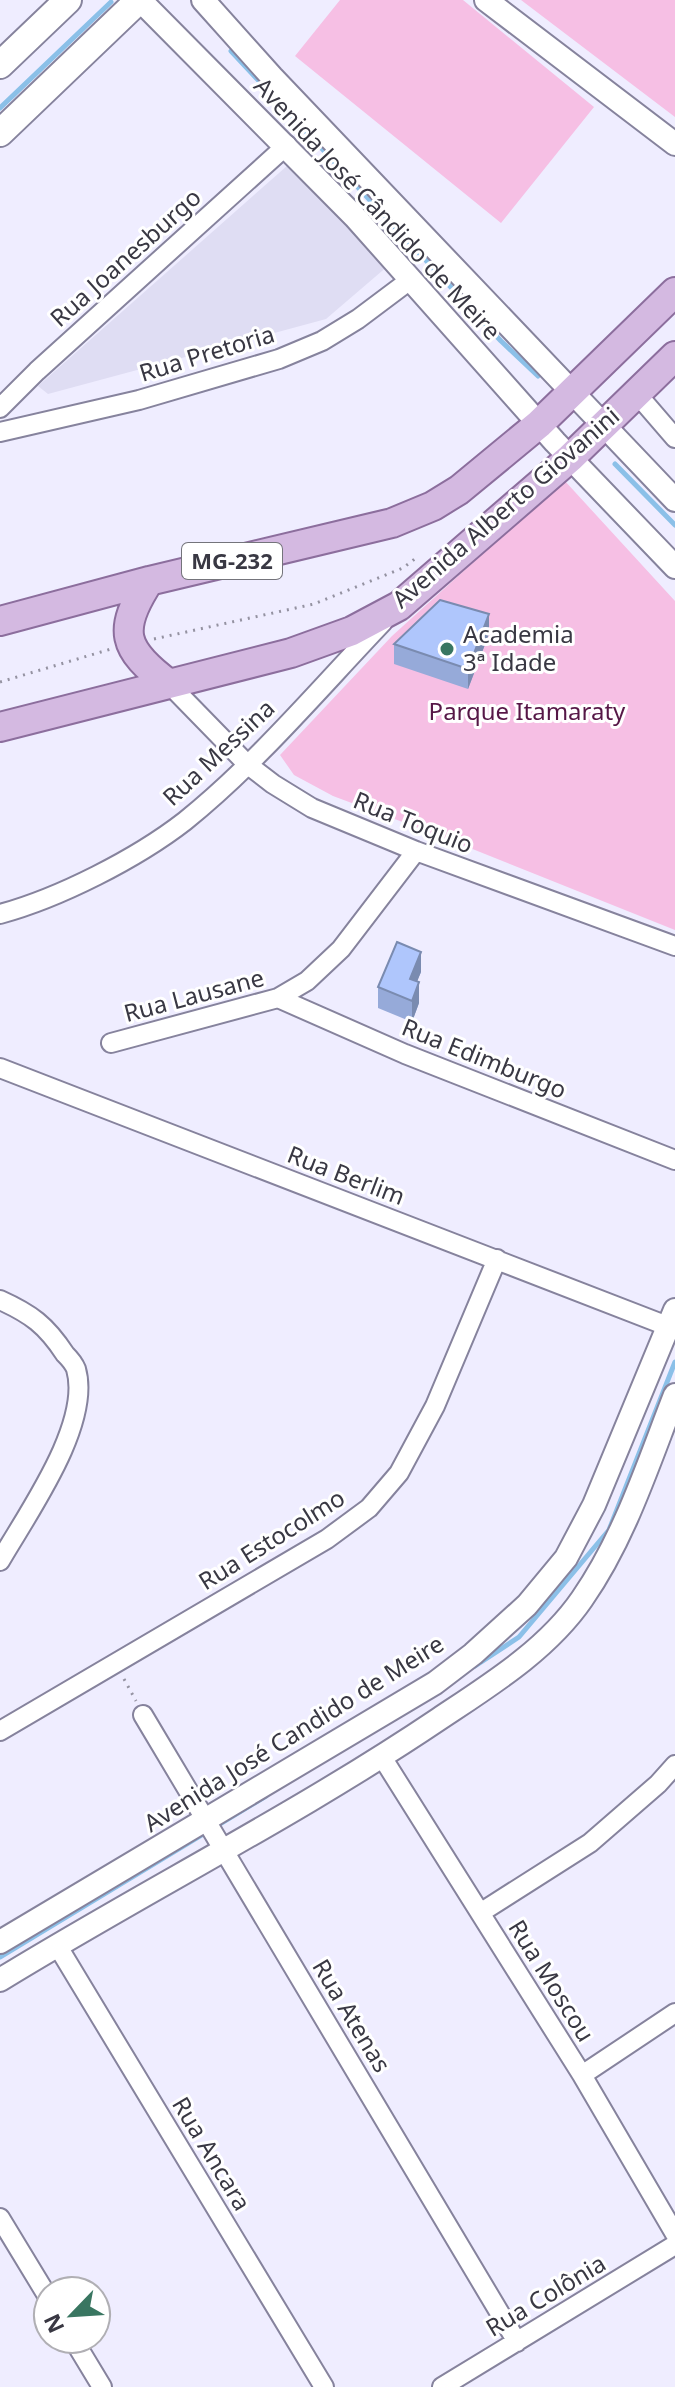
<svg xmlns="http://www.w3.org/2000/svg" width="675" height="2387" font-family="'Noto Sans',sans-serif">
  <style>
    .built { fill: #dfddf3 }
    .green { fill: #f6bfe4 }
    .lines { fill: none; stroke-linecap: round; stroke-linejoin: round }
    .stream { stroke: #8bc0e8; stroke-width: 5 }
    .minor-casing { stroke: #86839d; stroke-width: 22 }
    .tertiary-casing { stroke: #86839d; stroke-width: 26 }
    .secondary-casing { stroke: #86839d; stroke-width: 30 }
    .primary-casing { stroke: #8c6e9d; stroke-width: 32 }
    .path { stroke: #9492a1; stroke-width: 3; stroke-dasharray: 2 6; stroke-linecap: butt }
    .minor { stroke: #fff; stroke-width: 18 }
    .tertiary { stroke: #fff; stroke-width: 22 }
    .secondary { stroke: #fff; stroke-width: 26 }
    .primary { stroke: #d4b9e1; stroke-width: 28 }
    .wall { fill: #96aad9 }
    .shaded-wall { fill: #7a8bb0 }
    .building { fill: #afc6fc; stroke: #7a8bb0; stroke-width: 2 }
    .poi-dot { fill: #397661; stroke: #fff; stroke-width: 3 }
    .labels { text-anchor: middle; stroke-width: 6; stroke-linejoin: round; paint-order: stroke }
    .shield { fill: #fff; stroke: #74747b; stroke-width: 2 }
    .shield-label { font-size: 22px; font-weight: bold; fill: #393843 }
    .street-label { font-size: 24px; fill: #393843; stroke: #fff }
    .poi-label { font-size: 24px; fill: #393843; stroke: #fff; text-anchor: start }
    .park-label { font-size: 24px; fill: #561747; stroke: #fff }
  </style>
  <rect width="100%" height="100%" fill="#efedff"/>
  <path class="built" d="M296,158l93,107 -63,54 -278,75 -10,-8z"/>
  <path class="green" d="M340,0h123l131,107 -93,116 -206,-167z
    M521,0h154v117z
    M564,480l111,121v329l-235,-94 -107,-40 -39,-21 -14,-20 112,-119z"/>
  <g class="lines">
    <path class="stream" d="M231,51l270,290 37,35
      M0,108l111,-106
      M615,464l60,61
      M475,1666l44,-29 90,-107 66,-168
      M0,1957l266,-161"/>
    <defs>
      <path id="minor" d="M637,394l38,44
        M0,408l37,-37 250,-226
        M0,432l139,-32 140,-41 43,-18 36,-22 52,-39
        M169,684l78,80 26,20 39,24 104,43 259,95
        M0,914c59,-16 136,-55 185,-93 71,-57 135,-133 198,-199
        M278,998l127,56 270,106
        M111,1043l167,-45 29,-17 34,-32 75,-98
        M0,1068l675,261
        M0,1300c31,14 46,25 65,54 4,4 9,10 11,15 16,55 -49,145 -76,192
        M143,1715l374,627
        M0,1731l327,-192 42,-31 30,-35 36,-67 62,-147
        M382,1757l200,318 93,159
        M480,1913l110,-70 68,-59 17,-19
        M57,1945l267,442
        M582,2075l93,-62
        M0,2218l48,79
        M73,2339l29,48
        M442,2387l233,-142"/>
      <path id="tertiary" d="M140,0l215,217 200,225 120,125
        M203,0l69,77 403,423
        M486,0l189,144
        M0,1942l435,-259 38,-29 54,-49 39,-47 28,-53 81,-195
        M0,1980c145,-89 298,-166 439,-261 51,-34 108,-69 143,-120 43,-62 66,-135 93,-204"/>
      <path id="secondary" d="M0,65l68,-65
        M0,133l139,-133"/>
      <path id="primary" d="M149,581c-32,49 -27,68 20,103
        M0,621l149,-40 243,-58 41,-17 26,-16 80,-66 136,-132
        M0,727l291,-74 61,-22 47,-25 171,-148 105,-102"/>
    </defs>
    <use href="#minor" class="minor-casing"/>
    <use href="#tertiary" class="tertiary-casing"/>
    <use href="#secondary" class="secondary-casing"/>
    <use href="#primary" class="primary-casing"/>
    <path class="path" d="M154,639l160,-35 89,-36 13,-10
      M0,682l111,-33
      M124,1679l12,22"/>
    <use href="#minor" class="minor"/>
    <use href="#tertiary" class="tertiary"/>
    <use href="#secondary" class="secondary"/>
    <use href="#primary" class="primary"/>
  </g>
  <path class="wall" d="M489,634l-21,55 -74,-25v-20z
    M421,972l-4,9 2,22 -7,19 -34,-14v-21z"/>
  <path class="shaded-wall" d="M489,614v20l-21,55v-20z
    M421,952v20l-11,27v-20z
    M419,982v21l-7,19v-21z"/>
  <path class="building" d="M440,600l49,14 -21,55 -74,-25z
    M397,942l24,10 -11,27 9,3 -7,19 -34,-14z"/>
  <circle class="poi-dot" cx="447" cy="649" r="8"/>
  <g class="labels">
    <rect class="shield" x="182" y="543" width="100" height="36" rx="6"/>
    <g class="shield-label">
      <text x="232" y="569">MG-232</text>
    </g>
    <g class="street-label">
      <text transform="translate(377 209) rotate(47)" y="8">Avenida José Cândido de Meire</text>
      <text transform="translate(126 258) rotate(-42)" y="8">Rua Joanesburgo</text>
      <text transform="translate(207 354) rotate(-17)" y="8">Rua Pretoria</text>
      <text transform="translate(506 508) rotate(-41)" y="8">Avenida Alberto Giovanini</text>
      <text transform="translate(219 753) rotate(-43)" y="8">Rua Messina</text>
      <text transform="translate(413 823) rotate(22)" y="8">Rua Toquio</text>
      <text transform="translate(194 996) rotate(-15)" y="8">Rua Lausane</text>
      <text transform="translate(484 1059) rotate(22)" y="8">Rua Edimburgo</text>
      <text transform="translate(346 1176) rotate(21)" y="8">Rua Berlim</text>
      <text transform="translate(272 1540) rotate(-32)" y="8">Rua Estocolmo</text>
      <text transform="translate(294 1734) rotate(-32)" y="8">Avenida José Candido de Meire</text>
      <text transform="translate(551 1981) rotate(58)" y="8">Rua Moscou</text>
      <text transform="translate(351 2016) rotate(59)" y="8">Rua Atenas</text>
      <text transform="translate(211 2154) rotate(59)" y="8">Rua Ancara</text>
      <text transform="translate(546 2296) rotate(-31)" y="8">Rua Colônia</text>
    </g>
    <g class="poi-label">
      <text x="463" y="643">Academia<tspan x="463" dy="28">3ª Idade</tspan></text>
    </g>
    <g class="park-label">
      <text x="527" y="720">Parque Itamaraty</text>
    </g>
  </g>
  <g transform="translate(72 2315) rotate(245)"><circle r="38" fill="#ffffff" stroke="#b0afb4" stroke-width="2"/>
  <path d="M0-6L14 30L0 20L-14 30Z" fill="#397661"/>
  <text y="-12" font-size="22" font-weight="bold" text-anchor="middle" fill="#393843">N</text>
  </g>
</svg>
